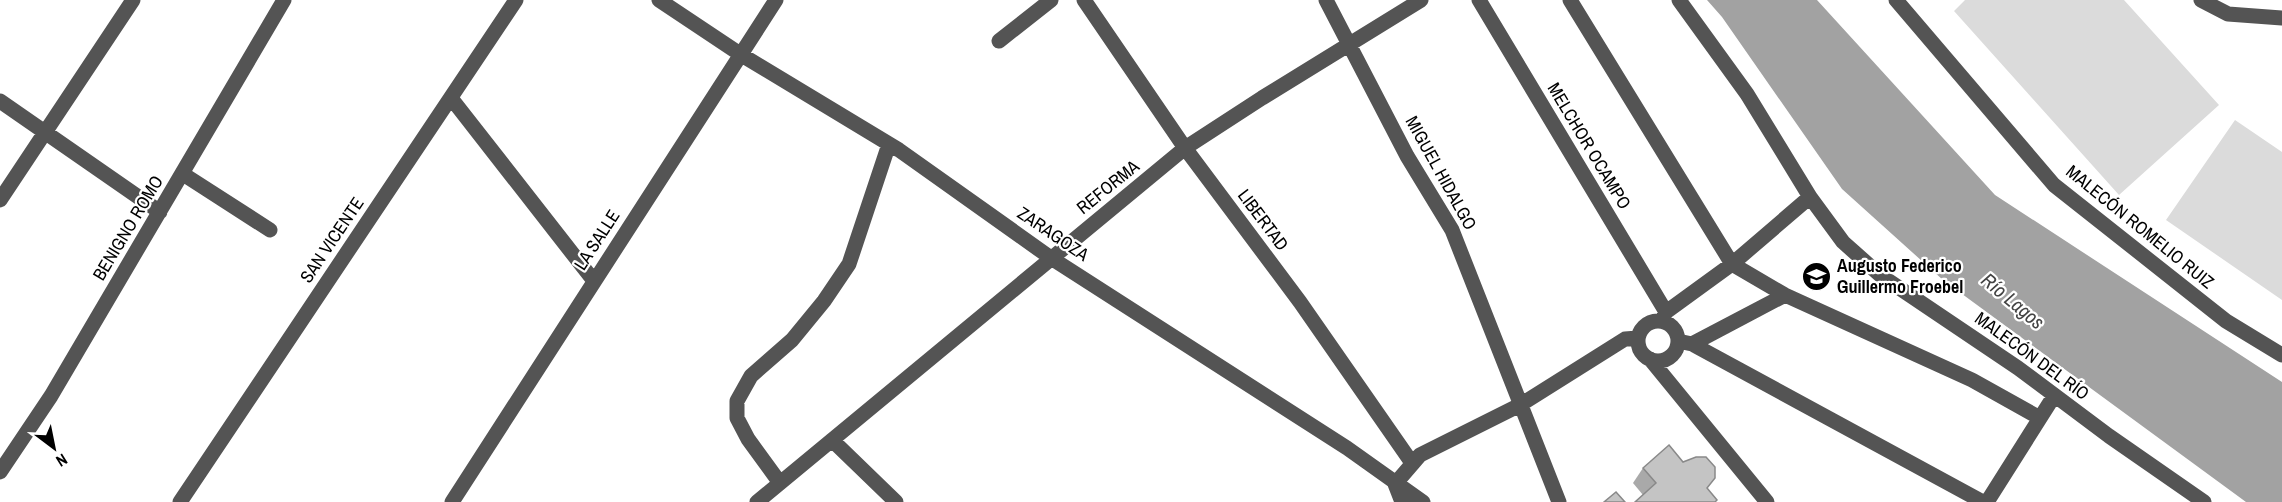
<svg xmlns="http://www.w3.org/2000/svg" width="2282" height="502" font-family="'Archivo Narrow',sans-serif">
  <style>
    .pitch { fill: #dbdbdb }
    .water { fill: #a2a2a2 }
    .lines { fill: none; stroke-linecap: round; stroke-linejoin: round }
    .minor { stroke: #545454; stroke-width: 15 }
    .wall { fill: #a9a9a9 }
    .building { fill: #c4c4c4; stroke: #898989; stroke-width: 1.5 }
    .labels { text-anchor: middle; stroke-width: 4.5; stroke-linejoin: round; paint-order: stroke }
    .street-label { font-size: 18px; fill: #000; stroke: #fff }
    .poi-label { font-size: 18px; font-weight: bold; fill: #000; stroke: #fff; text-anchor: start }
    .water-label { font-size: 20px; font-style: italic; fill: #434343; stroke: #fff }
  </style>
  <rect width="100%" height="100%" fill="#fff"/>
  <path class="pitch" d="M1965,0h159l95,105 -100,90 -165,-184z
    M2235,120l47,32v148l-116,-80z"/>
  <path class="water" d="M1707,0h110l178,195 287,187v120h-36l-303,-222 -101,-91 -120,-172z"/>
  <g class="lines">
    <path class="minor" d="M659,0l81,54 159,96 152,108 296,190 76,54
      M1084,0l101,148 115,154 112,161
      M1326,0l81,156 45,74 107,272
      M1479,0l187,312
      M1570,0l162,264 53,31 187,85 68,38
      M1679,0l68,94 63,103 33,45 37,33 138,93 91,68 95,66
      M1896,0l158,185 172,136 56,34
      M2201,0l27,14 54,4
      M999,41l52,-41
      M451,98l143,183
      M0,101l160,111
      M183,174l87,56
      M0,200l133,-200
      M1663,318l3,-6 66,-48 78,-67
      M1638 341a20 20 0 1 1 40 0a20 20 0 1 1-40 0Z
      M1678,341l14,3 291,158
      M1692,344l93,-49
      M1650,359l117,143
      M832,440l64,62
      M0,472l51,-76 233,-396
      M780,483l-32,-44 -11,-21v-17l14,-25 41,-36 32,-39 25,-37 40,-120
      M180,502l336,-502
      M452,502l324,-502
      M757,502l428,-354 77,-50 159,-98
      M1402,502l-7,-18 25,-29 100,-50 105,-66 13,-1
      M1987,502l67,-106"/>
  </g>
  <path class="wall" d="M1683,462l-40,33 -10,-12 10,-15z"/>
  <path class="building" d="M1669,445l14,17 13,-5h10l9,10v11l-8,10 10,12 -2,2h-80l21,-19 -13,-15z
    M1616,492l9,10h-21z"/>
  <defs>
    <symbol id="school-disc" viewBox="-11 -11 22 22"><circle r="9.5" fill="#000" stroke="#fff"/><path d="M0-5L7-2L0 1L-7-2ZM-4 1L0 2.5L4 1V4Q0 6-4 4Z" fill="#fff"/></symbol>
  </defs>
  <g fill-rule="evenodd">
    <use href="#school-disc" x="1800" y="260" width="33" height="33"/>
  </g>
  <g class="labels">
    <g class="street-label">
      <text transform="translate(1589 146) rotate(59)" y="6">MELCHOR OCAMPO</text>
      <text transform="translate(1441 173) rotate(61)" y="6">MIGUEL HIDALGO</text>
      <text transform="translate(1108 187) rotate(-39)" y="6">REFORMA</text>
      <text transform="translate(1263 220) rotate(53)" y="6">LIBERTAD</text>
      <text transform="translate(2140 227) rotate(39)" y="6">MALECÓN ROMELIO RUIZ</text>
      <text transform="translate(128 228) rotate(-59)" y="6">BENIGNO ROMO</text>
      <text transform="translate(1053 234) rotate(34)" y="6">ZARAGOZA</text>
      <text transform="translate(332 240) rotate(-56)" y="6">SAN VICENTE</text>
      <text transform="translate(597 240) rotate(-57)" y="6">LA SALLE</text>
      <text transform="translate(2032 356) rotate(36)" y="6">MALECÓN DEL RÍO</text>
    </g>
    <g class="poi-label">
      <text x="1837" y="272">Augusto Federico<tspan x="1837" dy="21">Guillermo Froebel</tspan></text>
    </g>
    <g class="water-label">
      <text transform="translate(2013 301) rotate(40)" y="7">Río Lagos</text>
    </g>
  </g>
  <g transform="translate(54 448) rotate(148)" stroke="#ffffff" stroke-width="4.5" paint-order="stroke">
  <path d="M0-4.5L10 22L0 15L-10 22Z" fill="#000000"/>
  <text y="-9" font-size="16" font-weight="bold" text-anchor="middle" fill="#000000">N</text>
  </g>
</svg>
